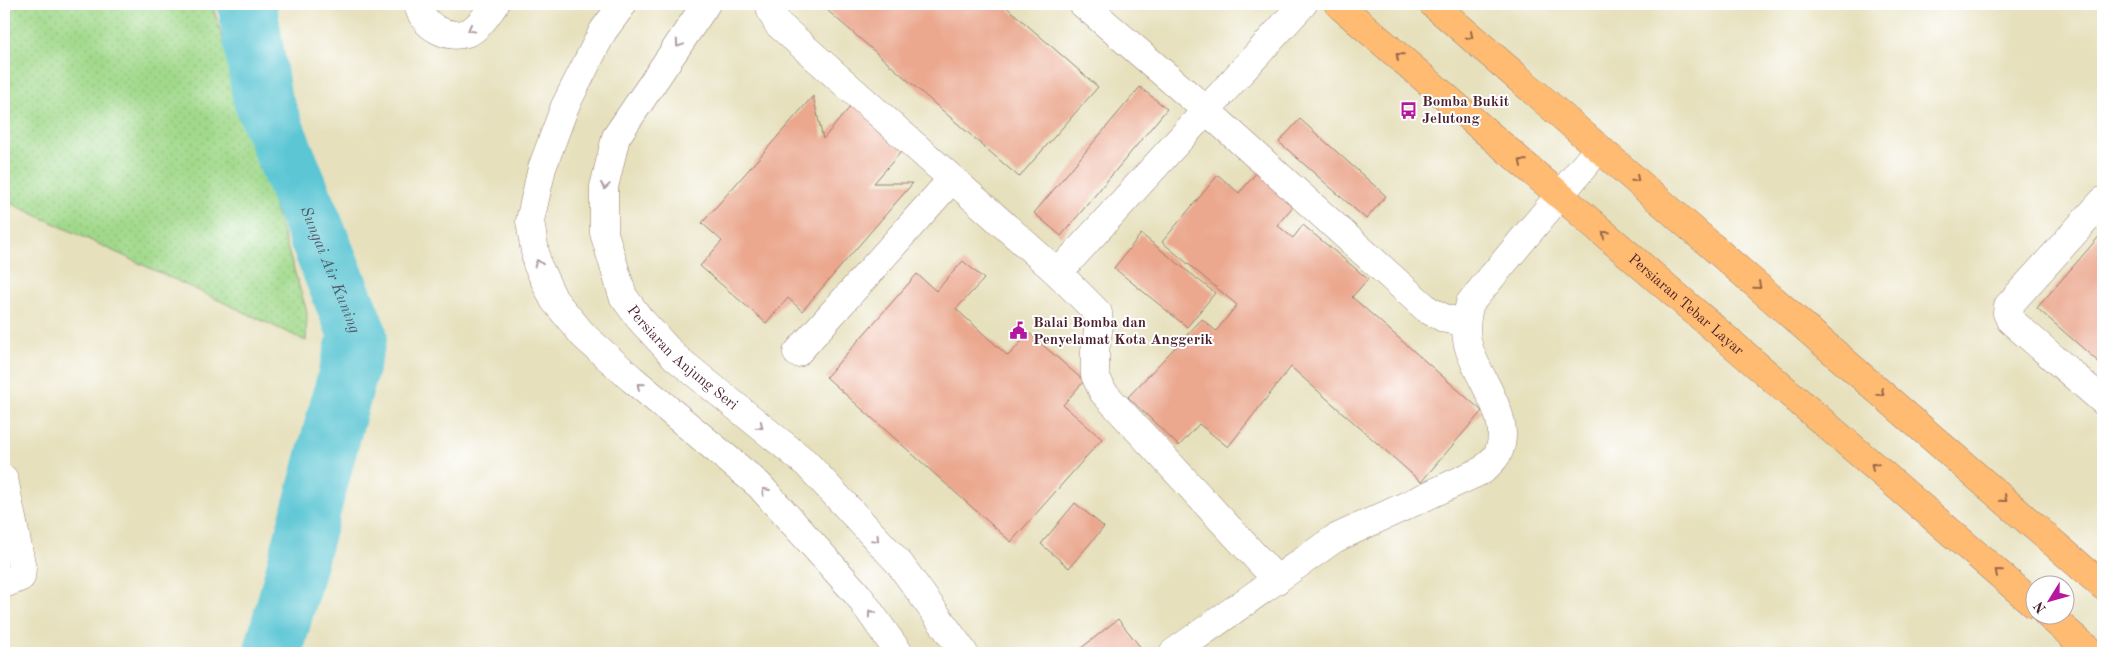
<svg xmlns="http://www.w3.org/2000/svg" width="2107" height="657" font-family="'Old Standard TT',serif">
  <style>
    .grass { fill: url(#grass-dots); stroke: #767c5b }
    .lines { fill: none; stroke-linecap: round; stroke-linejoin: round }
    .river { stroke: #5bc6d4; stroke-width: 59 }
    .building { fill: #eba88f }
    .minor-casing { stroke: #988074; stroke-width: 29 }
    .major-casing { stroke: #988074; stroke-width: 29 }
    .minor { stroke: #fff; stroke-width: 28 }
    .major { stroke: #ffbb71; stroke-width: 28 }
    .oneway { stroke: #ae9aa0 }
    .oneway2 { stroke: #9b654a }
    .labels { text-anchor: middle; stroke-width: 4; stroke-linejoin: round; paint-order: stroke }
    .poi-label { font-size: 15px; font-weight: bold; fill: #4a1f2b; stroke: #fff; text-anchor: start }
    .street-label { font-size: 15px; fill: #4a1f2b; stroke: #fff }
    .water-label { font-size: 16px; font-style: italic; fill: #505966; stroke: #fff }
  </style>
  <defs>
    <pattern id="grass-dots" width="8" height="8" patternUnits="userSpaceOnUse" patternTransform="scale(1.25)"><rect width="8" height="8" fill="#a1d98b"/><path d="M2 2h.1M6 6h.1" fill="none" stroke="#8cba78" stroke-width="1.8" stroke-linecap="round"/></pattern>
  </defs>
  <rect width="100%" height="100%" fill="#fff"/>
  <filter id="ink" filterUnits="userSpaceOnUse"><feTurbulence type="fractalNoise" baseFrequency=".02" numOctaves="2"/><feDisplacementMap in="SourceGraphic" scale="10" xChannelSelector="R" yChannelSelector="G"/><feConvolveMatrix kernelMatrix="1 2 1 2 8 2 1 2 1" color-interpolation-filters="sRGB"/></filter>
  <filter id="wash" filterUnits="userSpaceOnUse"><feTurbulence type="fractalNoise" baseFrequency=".0096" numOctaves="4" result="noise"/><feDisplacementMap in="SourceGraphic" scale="20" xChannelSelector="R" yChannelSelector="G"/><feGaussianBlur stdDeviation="1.12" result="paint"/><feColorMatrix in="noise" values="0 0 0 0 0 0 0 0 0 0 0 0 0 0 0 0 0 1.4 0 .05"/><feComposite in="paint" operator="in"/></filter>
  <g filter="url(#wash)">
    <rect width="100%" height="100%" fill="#e6e0bc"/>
    <path class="grass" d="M4,4h208l95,308 -1,29 -302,-141z"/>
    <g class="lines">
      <path class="river" id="s1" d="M247,4l15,94 96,237 -85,318"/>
    </g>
    <g id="blocks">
      <path class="building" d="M820,4h183l95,83 -79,90z
        M1140,87l27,22 -106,127 -27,-23z
        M813,96l10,43 33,-39 51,45 -33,38h39l-111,128 -14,-13 -22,25 -66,-57 22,-25 -20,-18z
        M1300,119l86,77 -20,23 -87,-77z
        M1259,170l38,32 -20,23 16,13 10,-13 65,54 -16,18 130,114 -61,71 -130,-115 -63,80 -29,-23 -20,22 -51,-49 74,-78 14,12 21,-26 -75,-63 56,-67 21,18z
        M2103,232v134l-66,-58z
        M1141,234l74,59 -28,34 -73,-59z
        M963,261l21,18 -28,30 52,47 21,-23 55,48 -21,24 39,34 -91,103 -185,-165 91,-103 19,17z
        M1075,503l29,24 -35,41 -28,-24z
        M1118,619l27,34h-70z"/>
    </g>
  </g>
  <g filter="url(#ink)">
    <use href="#blocks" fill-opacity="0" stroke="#988074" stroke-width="1"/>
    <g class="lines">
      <defs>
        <g id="minor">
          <path d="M418,4c4,22 30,37 51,28 11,-5 19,-19 26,-28"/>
          <path d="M623,4l-20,27 -38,75 -23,62 -12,53 7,43 17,36 30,36 48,43 127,106 99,110 41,58"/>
          <path id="s2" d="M706,4l-90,133 -12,50v46l19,63 16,22 36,39 131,106 93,100 65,90"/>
          <path d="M774,4l-3,7 7,13 280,249 40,40 1,12 -4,26v24l8,17 174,188"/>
          <path d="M1083,4l123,106 222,200 18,9 19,3"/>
          <path d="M2103,201l-95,105 -1,7 3,7 93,81"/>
          <path d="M1058,273l245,-269"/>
          <path d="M797,353l155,-174"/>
          <path d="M4,479l18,89 -1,9 -17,7"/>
          <path d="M1173,653l161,-114 149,-69c5,-5 12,-11 15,-17 16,-33 -20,-74 -29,-105 -5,-15 -3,-30 1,-45l129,-155"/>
        </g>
        <g id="major">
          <path id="s3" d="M1338,4l696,600"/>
          <path d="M1433,4l670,582"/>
          <path d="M2047,614l45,39"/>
        </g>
      </defs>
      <use href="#minor" class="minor-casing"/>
      <use href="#major" class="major-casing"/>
      <use href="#minor" class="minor"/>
      <use href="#major" class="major"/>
    </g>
    <defs><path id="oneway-chevron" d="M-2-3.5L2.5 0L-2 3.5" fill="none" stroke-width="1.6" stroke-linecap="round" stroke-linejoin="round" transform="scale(1.25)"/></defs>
    <g class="oneway">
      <use href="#oneway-chevron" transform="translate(471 29) rotate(151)"/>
      <use href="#oneway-chevron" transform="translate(679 44) rotate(124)"/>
      <use href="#oneway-chevron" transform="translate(605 186) rotate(98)"/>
      <use href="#oneway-chevron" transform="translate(538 263) rotate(-107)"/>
      <use href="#oneway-chevron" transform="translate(640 386) rotate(-140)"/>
      <use href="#oneway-chevron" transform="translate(760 426) rotate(39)"/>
      <use href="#oneway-chevron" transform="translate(765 491) rotate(-132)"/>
      <use href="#oneway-chevron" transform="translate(876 539) rotate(47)"/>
      <use href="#oneway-chevron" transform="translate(871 613) rotate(-125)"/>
    </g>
    <g class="oneway2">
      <use href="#oneway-chevron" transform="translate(1470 36) rotate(41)"/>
      <use href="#oneway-chevron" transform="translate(1399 56) rotate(-139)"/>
      <use href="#oneway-chevron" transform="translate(1522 162) rotate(-139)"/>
      <use href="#oneway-chevron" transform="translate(1636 179) rotate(41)"/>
      <use href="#oneway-chevron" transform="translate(1605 234) rotate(-139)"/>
      <use href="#oneway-chevron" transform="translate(1758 286) rotate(41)"/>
      <use href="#oneway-chevron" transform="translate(1881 393) rotate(41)"/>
      <use href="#oneway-chevron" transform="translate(1874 466) rotate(-139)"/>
      <use href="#oneway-chevron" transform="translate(2004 499) rotate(41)"/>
      <use href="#oneway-chevron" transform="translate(1998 572) rotate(-139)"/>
    </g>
  </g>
  <defs>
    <symbol id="bus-bare" viewBox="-9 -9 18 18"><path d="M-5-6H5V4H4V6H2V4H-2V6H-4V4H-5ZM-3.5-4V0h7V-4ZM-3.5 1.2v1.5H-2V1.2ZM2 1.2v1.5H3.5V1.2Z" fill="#b5179e" stroke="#fff" stroke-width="2.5" paint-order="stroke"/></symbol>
    <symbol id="civic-bare" viewBox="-9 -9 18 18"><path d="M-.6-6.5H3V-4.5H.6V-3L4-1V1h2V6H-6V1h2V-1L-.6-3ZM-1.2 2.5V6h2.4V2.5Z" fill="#b5179e" stroke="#fff" stroke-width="2.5" paint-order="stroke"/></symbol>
  </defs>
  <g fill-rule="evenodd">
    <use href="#bus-bare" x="1396" y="98" width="25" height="25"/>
    <use href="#civic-bare" x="1006" y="318" width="25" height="25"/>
  </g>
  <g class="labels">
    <g class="poi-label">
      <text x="1422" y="106">Bomba Bukit<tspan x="1422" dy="17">Jelutong</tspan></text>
      <text x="1033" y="327">Balai Bomba dan<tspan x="1033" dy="17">Penyelamat Kota Anggerik</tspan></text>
    </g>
    <g class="street-label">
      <text dy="5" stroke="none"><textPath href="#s3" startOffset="460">Persiaran Tebar Layar</textPath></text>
      <text dy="5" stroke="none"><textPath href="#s2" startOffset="410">Persiaran Anjung Seri</textPath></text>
    </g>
    <g class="water-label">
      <text dy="6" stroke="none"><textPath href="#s1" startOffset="280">Sungai Air Kuning</textPath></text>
    </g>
  </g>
  <rect width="2107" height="657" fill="none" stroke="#fff" stroke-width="20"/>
  <g transform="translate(2050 600) rotate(233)"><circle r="24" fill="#ffffff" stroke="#b7a5aa"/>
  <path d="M0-4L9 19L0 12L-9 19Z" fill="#b5179e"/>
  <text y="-8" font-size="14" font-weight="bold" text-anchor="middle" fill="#4a1f2b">N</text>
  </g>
</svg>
